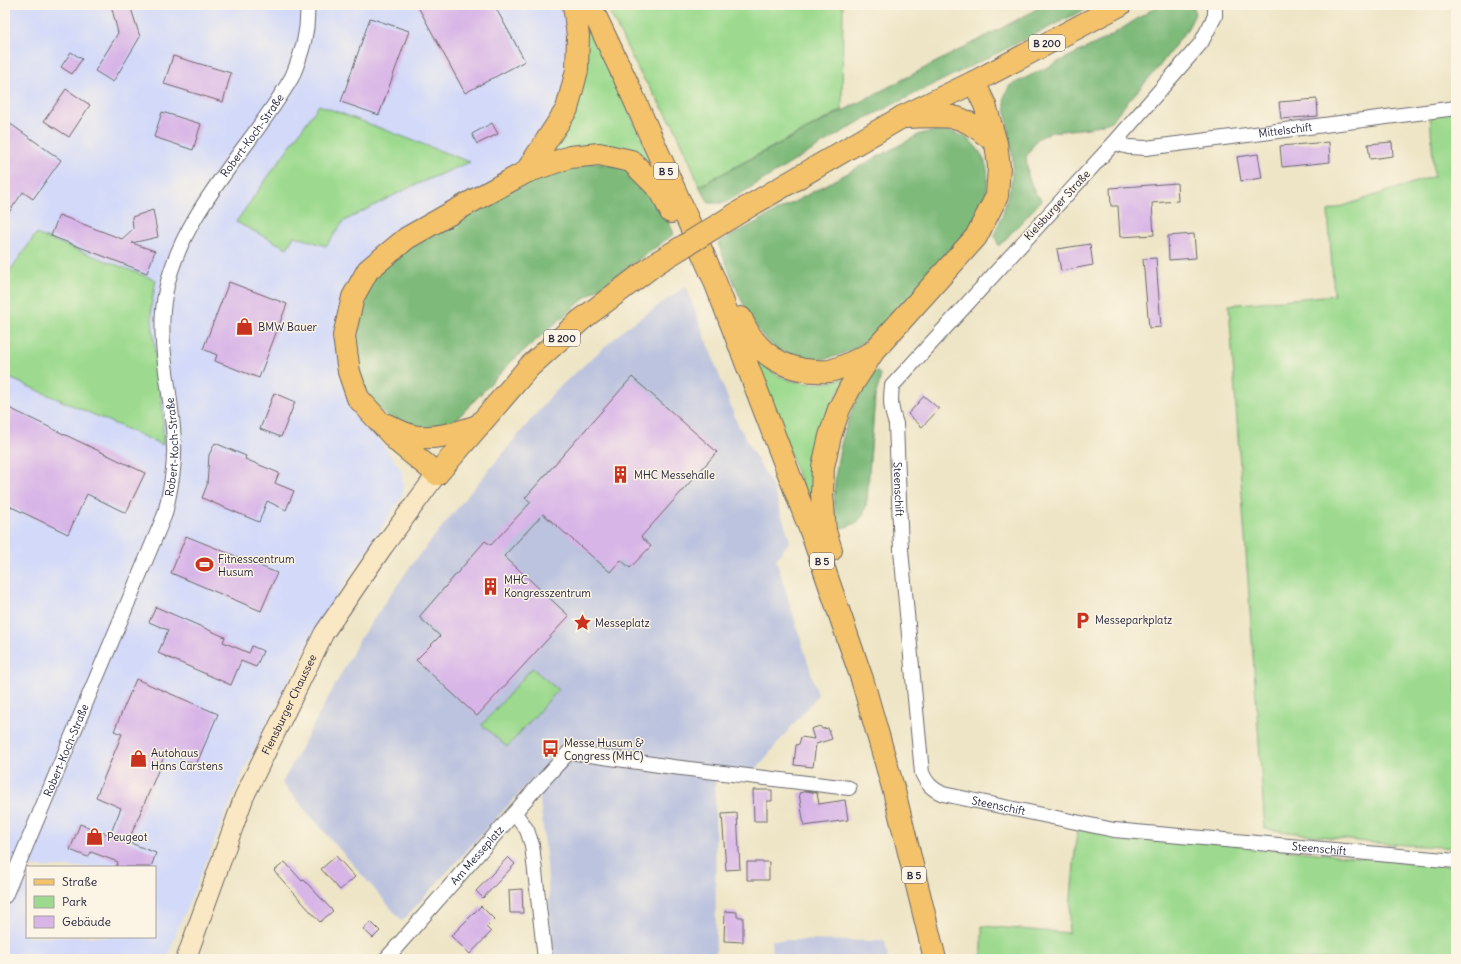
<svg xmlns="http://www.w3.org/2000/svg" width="1461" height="964" font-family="Delius,sans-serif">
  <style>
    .built { fill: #d2d9f9; fill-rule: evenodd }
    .industrial { fill: #bcc3de }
    .green { fill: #9dda8f; stroke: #607e65 }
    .forest { fill: #7eba7a; stroke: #506e5a }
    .building { fill: #d8b5e7 }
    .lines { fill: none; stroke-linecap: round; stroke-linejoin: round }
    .street-casing { stroke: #69666c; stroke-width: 16 }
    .secondary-casing { stroke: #69666c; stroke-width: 21 }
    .primary-casing { stroke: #69666c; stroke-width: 24 }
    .highway-casing { stroke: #69666c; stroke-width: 24 }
    .street { stroke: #fff; stroke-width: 14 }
    .secondary { stroke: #fae7c3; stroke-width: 19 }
    .primary { stroke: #f3c26a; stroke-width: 22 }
    .highway { stroke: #f3c26a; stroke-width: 22 }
    .primary-bridge-casing { stroke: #69666c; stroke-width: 24; stroke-linecap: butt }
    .primary-bridge { stroke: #f3c26a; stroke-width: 22 }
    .labels { text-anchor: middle; stroke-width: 3; stroke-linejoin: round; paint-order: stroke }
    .shield { fill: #fcf5e5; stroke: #63616e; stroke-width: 1 }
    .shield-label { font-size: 10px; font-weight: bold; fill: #22223b }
    .street-label { font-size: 11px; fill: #22223b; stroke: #fcf5e5 }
    .poi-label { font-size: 11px; fill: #22223b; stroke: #fcf5e5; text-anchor: start }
  </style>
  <rect width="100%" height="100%" fill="#fcf5e5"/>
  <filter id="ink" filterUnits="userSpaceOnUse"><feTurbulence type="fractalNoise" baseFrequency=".025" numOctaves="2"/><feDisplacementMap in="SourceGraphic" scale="8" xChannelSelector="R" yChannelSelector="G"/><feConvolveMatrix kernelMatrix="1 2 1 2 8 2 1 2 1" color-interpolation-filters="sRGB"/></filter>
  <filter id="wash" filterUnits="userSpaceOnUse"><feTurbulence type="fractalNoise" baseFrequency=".012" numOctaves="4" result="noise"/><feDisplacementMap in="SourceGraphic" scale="16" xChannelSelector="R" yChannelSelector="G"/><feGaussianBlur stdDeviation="0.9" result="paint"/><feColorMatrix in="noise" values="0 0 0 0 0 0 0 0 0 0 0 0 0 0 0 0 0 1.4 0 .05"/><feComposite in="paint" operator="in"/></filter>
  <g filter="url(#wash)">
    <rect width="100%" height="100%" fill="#eee5c6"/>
    <path class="built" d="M5,5h564l5,32 -10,70 -212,295 50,69 1,24 -86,131 -72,142 -68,163 -10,28h-162zM27,867h128v70h-128z"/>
    <path class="industrial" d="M686,286l51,137 36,65 17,53 -14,18 42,136 -72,86 -31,-2 1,177 56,-1 -1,-15 114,1 3,18h-335l-6,-95 -10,-90 -135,147 -120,-138 79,-146 51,-73 56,-69 87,-104 71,-63z"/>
    <path class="green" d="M578,5l88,184 -132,-24 36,-55z
      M606,5h237l-1,105 -143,76 -9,-24 -16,-36 -34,-53z
      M319,105l151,57 -60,25 -66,34 -18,25 -32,-10 -7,12 -51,-26z
      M1456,110v738l-83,-5 -108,-14 -36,-524 105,-10 -6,-84 106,-35 -4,-63z
      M36,234l120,46 -5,27 4,44 8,59v35l-158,-69v-98z
      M754,356c5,4 9,9 14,13 16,13 42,17 62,13 6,-1 12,-4 18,-6l-18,30 -9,21 -7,28 -3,28 2,32z
      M532,668l26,22 -51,57 -25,-22z
      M1077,829l379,38v92h-474v-33l86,7z"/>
    <path class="forest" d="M1042,5h52l-232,115 -137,83h-16l-10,-17 331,-173z
      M1159,5h34l2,9 -7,14 -30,40 -48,54 -21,6 -37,4 -15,7 -11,18 2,19 7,17 7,7 -43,46 -5,-11 8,-19 9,-31 2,-23 -9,-64 5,-12 98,-48z
      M935,131c20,0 32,3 44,20 31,43 -28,102 -55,132 -33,36 -76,92 -132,72 -5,-1 -10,-3 -14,-5 -28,-17 -48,-78 -60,-107l202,-109z
      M570,162l58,5 30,29 16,38 -89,64 -72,62 -62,65 -28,6 -30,-10 -29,-25 -14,-60 24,-63 36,-28 62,-36z
      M876,371l4,3v6l-5,17 -8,102c-4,24 -9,24 -31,31 -6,-41 3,-98 23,-134 4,-9 11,-17 17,-25z"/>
    <g id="blocks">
      <path class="building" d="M111,5h19l10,32 -27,45 -18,-11 23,-38z
        M417,5h77l31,56 -60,32z
        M370,18l39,13 -30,84 -38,-13z
        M71,52l11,7 -10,15 -11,-7z
        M173,56l58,17 -8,29 -59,-18z
        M66,89l24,16 -21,32 -25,-16z
        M1317,99l1,17 -37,3 -2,-17z
        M162,112l39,12 -8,26 -39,-13z
        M5,120l56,40 -28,39 -10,-7 -18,26z
        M492,123l6,11 -21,10 -5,-10z
        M1329,142l1,20 -48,5 -2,-21z
        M1392,142l1,14 -23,3 -2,-15z
        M1258,154l4,24 -21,3 -4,-24z
        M1177,183l1,18 -26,2 2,32 -34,2 -2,-31h-7l-1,-18z
        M153,210l5,27 -26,6 23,8 -8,22 -96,-37 8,-21 63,24 11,-10 -1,-12z
        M1194,234l2,24 -27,2 -1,-24z
        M1090,244l3,21 -32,6 -4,-22z
        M1156,258l5,69 -12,1 -6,-69z
        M229,282l58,22 -28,74 -44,-17 2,-6 -14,-6z
        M632,377l85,75 -76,85 10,9 -21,22 -9,-8 -11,12 -67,-58 -39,42 65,60 -92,100 -61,-56 24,-24 -21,-19 66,-76 6,4 40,-43 -6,-4z
        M274,393l21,9 -14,35 -21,-8z
        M924,396l15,13 -17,18 -14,-13z
        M5,406l140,67 -19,40 -39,-19 -19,40 -63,-30z
        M215,443l31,13 -1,3 34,14 -4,10 19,8 -8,19 -19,-9 -8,21 -57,-24 5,-13 2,-30z
        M186,536l91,37 -16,38 -90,-38z
        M156,607l69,30 -2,5 26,11 3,-7 11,5 -7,16 -15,-6 -10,24 -73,-32 10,-23 -19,-8z
        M136,679l82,35 -22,51 -30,-13 -38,90 28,11 -5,14h-35l2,-5 -27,-10 -3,5 -18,-7 10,-26 30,11 11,-27 -25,-11 26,-63 -8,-3z
        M820,726l2,3 6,-1 4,11 -16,5 -3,23 -19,-2 2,-20 3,-1 2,-7 13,2 -3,-10z
        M753,790h19v11h-5v20h-13z
        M807,791l10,2 2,11 26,-4 3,20 -44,6 -5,-33z
        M737,813l3,56 -14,1 -4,-56z
        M336,856l19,21 -15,13 -19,-21z
        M508,857l7,7 -32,34 -7,-7z
        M285,862l17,19 2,-1 29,31 -13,11 -46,-51z
        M747,862h22v18h-22z
        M522,889l1,24h-13l-1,-23z
        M481,906l13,13 -8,8 5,5 -21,22 -19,-18z
        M725,911l12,1v5h6v25l-19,-1z
        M371,922l9,9 -7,7 -10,-9z"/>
    </g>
  </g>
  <g filter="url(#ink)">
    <use href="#blocks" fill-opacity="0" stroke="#69666c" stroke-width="1"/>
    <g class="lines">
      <defs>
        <g id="street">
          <path id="s1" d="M1215,5v11l-14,27 -87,100 -222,243c-2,16 -1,23 4,38l5,126 21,223c5,11 10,16 21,21l171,36 342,31"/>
          <path id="s2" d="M1114,143l15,4 17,1 310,-40"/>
          <path d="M515,813l12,17 5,15 13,114"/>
          <path id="s3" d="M5,896l160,-382c5,-23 10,-46 9,-69 -1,-50 -18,-100 -9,-150 15,-83 87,-148 127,-218 10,-24 17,-46 15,-72"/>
          <path id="s4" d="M386,959l150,-171 33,-36 104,15 176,21"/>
        </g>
        <g id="secondary">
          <path id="s5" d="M186,959l58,-162 80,-164 59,-86 54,-73"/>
        </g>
        <path id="primary" d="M746,208l156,-91 72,-35 146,-77
          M437,474l92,-107 52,-47 77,-58"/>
        <path id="highway" d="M590,5l38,80 86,194 98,255 50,145 32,112 41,168
          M902,117c16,0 34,-2 51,0 16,3 31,16 43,26
          M526,172l41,-63 10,-39 1,-34 -4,-31
          M741,318c12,29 33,47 64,52 8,1 17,2 25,1 15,-4 29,-12 43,-19
          M387,425c8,4 17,9 26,11 22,4 44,-3 65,-10
          M437,474l-39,-32 -40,-44 -9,-26 -5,-36 9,-39 15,-27 39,-32 62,-35 57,-31 44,-15 29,-3 32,7 30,30 10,21
          M831,550l-6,-19 -3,-37 1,-27 7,-31 9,-27 11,-21 23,-36 103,-115 21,-41 2,-29 -3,-24 -11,-38 -11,-23"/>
      </defs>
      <use href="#street" class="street-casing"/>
      <use href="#secondary" class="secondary-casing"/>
      <use href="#primary" class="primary-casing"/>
      <use href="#highway" class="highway-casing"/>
      <use href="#street" class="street"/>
      <use href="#secondary" class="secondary"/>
      <use href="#primary" class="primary"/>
      <use href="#highway" class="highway"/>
      <defs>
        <path id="primary-bridge" d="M658,262l88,-54"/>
      </defs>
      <use href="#primary-bridge" class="primary-bridge-casing"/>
      <use href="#primary-bridge" class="primary-bridge"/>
    </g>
  </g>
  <defs>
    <symbol id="shop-bare" viewBox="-9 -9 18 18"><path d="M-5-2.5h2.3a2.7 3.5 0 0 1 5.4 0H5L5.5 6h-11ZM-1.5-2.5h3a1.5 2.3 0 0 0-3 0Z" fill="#c8321e" stroke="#fcf5e5" stroke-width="2.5" paint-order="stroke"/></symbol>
    <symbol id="building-bare" viewBox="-9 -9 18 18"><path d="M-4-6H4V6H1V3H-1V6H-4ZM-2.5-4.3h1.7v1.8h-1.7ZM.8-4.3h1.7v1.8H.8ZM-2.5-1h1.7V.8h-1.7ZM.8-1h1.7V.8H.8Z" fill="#c8321e" stroke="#fcf5e5" stroke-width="2.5" paint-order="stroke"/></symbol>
    <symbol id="stadium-bare" viewBox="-9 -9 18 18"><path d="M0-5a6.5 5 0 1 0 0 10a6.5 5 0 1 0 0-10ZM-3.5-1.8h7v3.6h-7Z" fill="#c8321e" stroke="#fcf5e5" stroke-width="2.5" paint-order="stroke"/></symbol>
    <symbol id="parking-bare" viewBox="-9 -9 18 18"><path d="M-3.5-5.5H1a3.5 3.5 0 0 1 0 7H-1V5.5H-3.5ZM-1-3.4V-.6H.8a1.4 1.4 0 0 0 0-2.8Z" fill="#c8321e" stroke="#fcf5e5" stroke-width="2.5" paint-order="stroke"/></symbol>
    <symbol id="sight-bare" viewBox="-9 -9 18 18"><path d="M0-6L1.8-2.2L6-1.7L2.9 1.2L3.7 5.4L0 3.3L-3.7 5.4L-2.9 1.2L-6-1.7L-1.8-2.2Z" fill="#c8321e" stroke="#fcf5e5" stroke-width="2.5" paint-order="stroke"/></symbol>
    <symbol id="bus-bare" viewBox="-9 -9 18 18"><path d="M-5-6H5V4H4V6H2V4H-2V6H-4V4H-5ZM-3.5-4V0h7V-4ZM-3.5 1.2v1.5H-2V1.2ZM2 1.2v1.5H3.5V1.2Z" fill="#c8321e" stroke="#fcf5e5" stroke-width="2.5" paint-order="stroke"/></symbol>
  </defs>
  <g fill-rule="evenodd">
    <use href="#shop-bare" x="232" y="314" width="25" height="25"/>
    <use href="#building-bare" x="608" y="462" width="25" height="25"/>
    <use href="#stadium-bare" x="192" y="552" width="25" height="25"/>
    <use href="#building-bare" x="478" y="574" width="25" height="25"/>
    <use href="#parking-bare" x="1070" y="608" width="25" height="25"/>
    <use href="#sight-bare" x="570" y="610" width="25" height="25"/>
    <use href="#bus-bare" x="538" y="736" width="25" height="25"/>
    <use href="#shop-bare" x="126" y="746" width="25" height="25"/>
    <use href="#shop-bare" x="82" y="824" width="25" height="25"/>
  </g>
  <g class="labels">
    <g class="shield">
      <rect x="1029" y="35" width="36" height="16" rx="3"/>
      <rect x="654" y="163" width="24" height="16" rx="3"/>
      <rect x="544" y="330" width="36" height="16" rx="3"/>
      <rect x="810" y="553" width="24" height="16" rx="3"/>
      <rect x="902" y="867" width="24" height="16" rx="3"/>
    </g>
    <g class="shield-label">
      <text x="1047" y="47">B 200</text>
      <text x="666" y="175">B 5</text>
      <text x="562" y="342">B 200</text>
      <text x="822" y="565">B 5</text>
      <text x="914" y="879">B 5</text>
    </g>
    <g class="street-label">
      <text dy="4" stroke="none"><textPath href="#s2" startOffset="173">Mittelschift</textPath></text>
      <text dy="4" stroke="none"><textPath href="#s3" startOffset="818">Robert-Koch-Straße</textPath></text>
      <text transform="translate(1057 205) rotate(-47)" y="4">Kielsburger Straße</text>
      <text dy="4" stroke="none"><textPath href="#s3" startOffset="482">Robert-Koch-Straße</textPath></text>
      <text dy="4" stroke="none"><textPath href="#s1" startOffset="607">Steenschift</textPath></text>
      <text dy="4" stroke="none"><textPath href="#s5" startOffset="275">Flensburger Chaussee</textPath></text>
      <text dy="4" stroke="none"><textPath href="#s3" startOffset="158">Robert-Koch-Straße</textPath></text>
      <text dy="4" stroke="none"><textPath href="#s1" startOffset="979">Steenschift</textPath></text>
      <text dy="4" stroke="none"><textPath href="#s1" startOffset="1303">Steenschift</textPath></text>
      <text dy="4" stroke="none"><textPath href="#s4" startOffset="138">Am Messeplatz</textPath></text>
    </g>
    <g class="poi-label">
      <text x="258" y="331">BMW Bauer</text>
      <text x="634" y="479">MHC Messehalle</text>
      <text x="218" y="563">Fitnesscentrum<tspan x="218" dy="13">Husum</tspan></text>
      <text x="504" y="584">MHC<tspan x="504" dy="13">Kongresszentrum</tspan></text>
      <text x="1095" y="624">Messeparkplatz</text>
      <text x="595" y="627">Messeplatz</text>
      <text x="564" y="747">Messe Husum &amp;<tspan x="564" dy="13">Congress (MHC)</tspan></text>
      <text x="151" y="757">Autohaus<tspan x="151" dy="13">Hans Carstens</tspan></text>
      <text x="107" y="841">Peugeot</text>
    </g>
  </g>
  <rect width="1461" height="964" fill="none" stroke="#fcf5e5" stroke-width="20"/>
  <rect x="26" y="866" width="130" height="72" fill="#fcf5e5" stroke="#a5a1a1"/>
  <rect x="34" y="879" width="20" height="6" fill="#f3c26a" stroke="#a5a1a1"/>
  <text x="62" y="886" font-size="12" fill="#22223b">Straße</text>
  <rect x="34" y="896" width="20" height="12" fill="#9dda8f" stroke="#a5a1a1"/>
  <text x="62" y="906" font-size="12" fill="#22223b">Park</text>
  <rect x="34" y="916" width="20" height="12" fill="#d8b5e7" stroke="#a5a1a1"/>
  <text x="62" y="926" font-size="12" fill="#22223b">Gebäude</text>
</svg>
